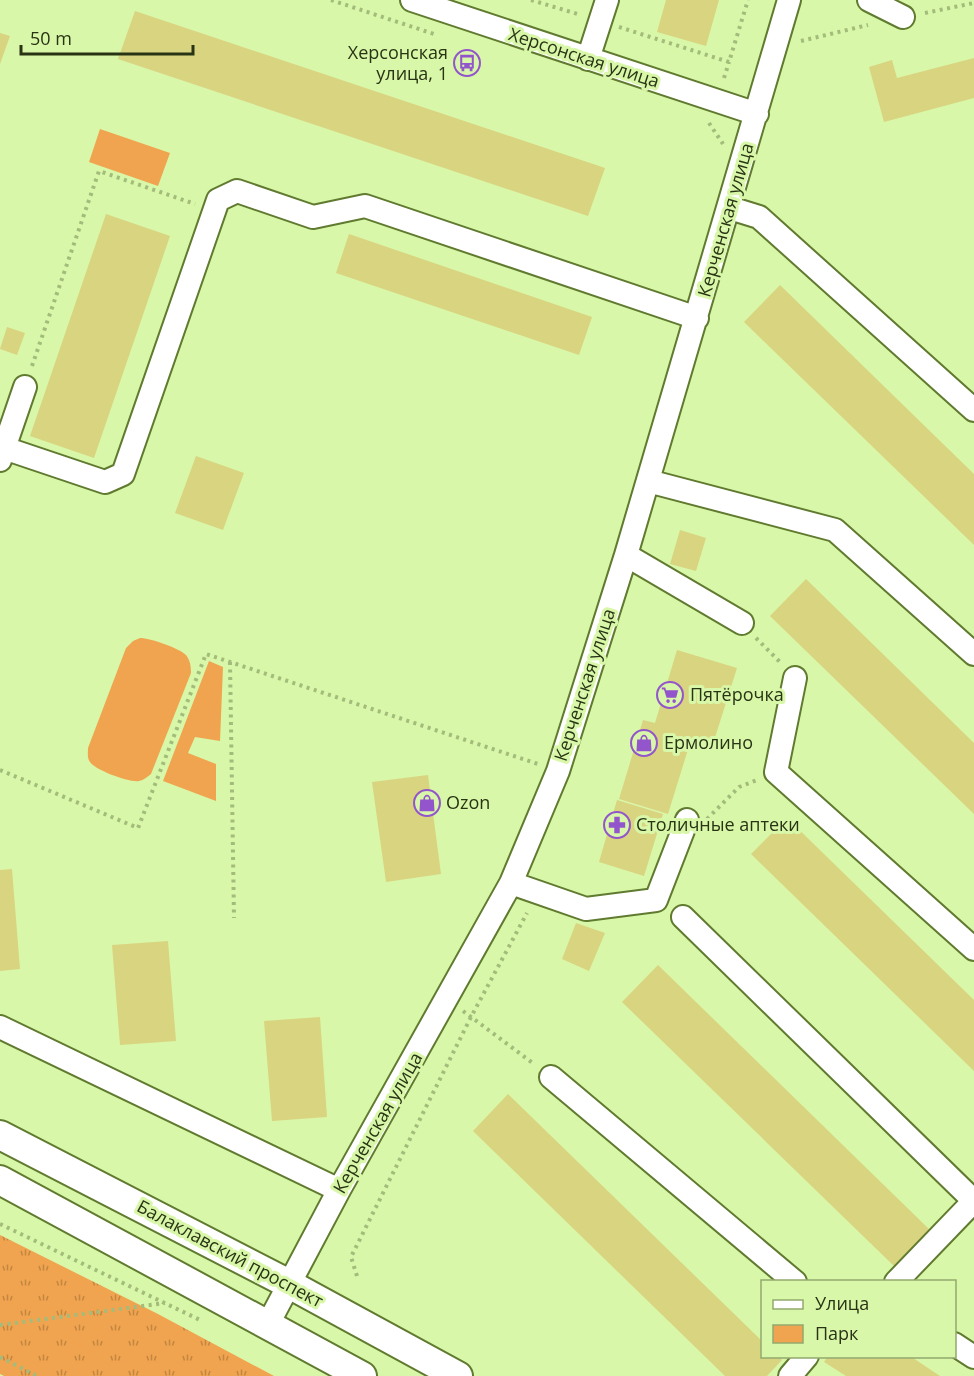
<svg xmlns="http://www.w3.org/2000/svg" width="974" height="1376" font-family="'Open Sans',sans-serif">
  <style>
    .grass { fill: url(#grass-tufts) }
    .park { fill: #f1a44f }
    .building { fill: #d9d480 }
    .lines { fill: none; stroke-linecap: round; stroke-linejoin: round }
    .minor-casing { stroke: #607a30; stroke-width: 26 }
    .major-casing { stroke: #607a30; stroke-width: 32 }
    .path { stroke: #a3bc7b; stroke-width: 4; stroke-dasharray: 3 4.5; stroke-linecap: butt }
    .minor { stroke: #fff; stroke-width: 22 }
    .major { stroke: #fff; stroke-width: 28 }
    .labels { text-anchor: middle; stroke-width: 6; stroke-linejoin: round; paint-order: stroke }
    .poi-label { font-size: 18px; fill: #293415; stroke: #d8f7a8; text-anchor: start }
    .street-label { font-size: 18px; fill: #293415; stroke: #d8f7a8 }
  </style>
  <defs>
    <pattern id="grass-tufts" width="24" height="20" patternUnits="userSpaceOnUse" patternTransform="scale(1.5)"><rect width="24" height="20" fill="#f1a44f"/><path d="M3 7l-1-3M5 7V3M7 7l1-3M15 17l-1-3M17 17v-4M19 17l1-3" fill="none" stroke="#c38640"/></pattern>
  </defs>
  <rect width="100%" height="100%" fill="#d8f7a8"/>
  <path class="grass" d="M0,1235l158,79 116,62h-270l-4,-2z"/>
  <path class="park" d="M100,129l70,24 -12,33 -69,-24z
    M140,638c10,0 39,10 46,17 4,5 5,11 5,18l-40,101c-4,3 -7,6 -12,7 -9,2 -44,-11 -49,-19 -3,-4 -2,-9 -2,-14l38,-100 7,-7z
    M209,661l14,6 -3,74 -25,-4 -7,16 28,11v37l-53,-20z"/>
  <path class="building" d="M666,0h53l-13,46 -49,-14z
    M135,11l470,157 -17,48 -470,-157z
    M0,33l10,3 -10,28z
    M974,58v40l-90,24 -15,-55 23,-7 5,18z
    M106,214l64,22 -76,222 -64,-22z
    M349,234l243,83 -13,38 -243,-82z
    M780,285l194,189v71l-230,-223z
    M7,327l18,6 -8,22 -17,-6z
    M196,456l48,17 -21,57 -48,-17z
    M680,530l26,8 -10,33 -26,-7z
    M806,579l168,164v71l-204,-198z
    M677,650l60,18 -26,82 -21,-7 -22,71 -49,-15 24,-79 12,3z
    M428,775l13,99 -55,8 -14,-100z
    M617,800l46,14 -19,62 -45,-14z
    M787,818l187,182v71l-223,-217z
    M12,869l8,100 -20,2v-101z
    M576,923l29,10 -16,38 -27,-12z
    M168,941l8,100 -56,4 -8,-100z
    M658,965l274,267 -36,36 -274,-266z
    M320,1017l7,100 -55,4 -8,-100z
    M508,1094l254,247v15h16l4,4 -15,16h-42l-252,-245z
    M828,1356h82l30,20h-94l-22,-14z"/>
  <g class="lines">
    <defs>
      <path id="minor" d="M412,0l345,114
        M869,0l34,17
        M588,59l19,-59
        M730,208l29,9 215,193
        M4,448l101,34 18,-8 95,-274 19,-9 76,26 52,-11 332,112
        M0,460l25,-73
        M648,481l187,49 139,124
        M626,555l116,68
        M795,678l-19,94 198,177
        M511,883l75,26 70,-9 31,-80
        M683,917l291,284
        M0,1027l339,163
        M551,1077l244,205
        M896,1282l78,-81
        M268,1324l71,-134 172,-307 47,-112 68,-216 163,-555
        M954,1344l20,13
        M790,1376l17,-20"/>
      <path id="major" d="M0,1135l289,149 169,92
        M0,1180l362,196"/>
    </defs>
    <use href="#minor" class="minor-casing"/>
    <use href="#major" class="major-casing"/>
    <path class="path" d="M331,0l103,34
      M531,0l50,15
      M925,13l49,-10
      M619,27l110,35 19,-62
      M801,41l67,-16
      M724,78l5,-16
      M709,123l14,21
      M32,366l67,-195 96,33
      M756,638l24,24
      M230,662l4,256
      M0,770l138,58 68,-174 332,110
      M707,819l32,-32 18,-7
      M463,1011l71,53
      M0,1224l200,96
      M357,1276l-6,-19 120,-240 56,-104
      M0,1325l165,-22
      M0,1357l37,19"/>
    <use href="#minor" class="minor"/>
    <use href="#major" class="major"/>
  </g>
  <defs>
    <symbol id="bus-ring" viewBox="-11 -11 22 22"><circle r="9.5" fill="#d8f7a8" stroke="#9355cb" stroke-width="1.5"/><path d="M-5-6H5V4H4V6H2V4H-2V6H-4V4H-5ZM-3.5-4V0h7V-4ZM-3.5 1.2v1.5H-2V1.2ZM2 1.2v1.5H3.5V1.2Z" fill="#9355cb"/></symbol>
    <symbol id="supermarket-ring" viewBox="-11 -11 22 22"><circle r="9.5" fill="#d8f7a8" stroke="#9355cb" stroke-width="1.5"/><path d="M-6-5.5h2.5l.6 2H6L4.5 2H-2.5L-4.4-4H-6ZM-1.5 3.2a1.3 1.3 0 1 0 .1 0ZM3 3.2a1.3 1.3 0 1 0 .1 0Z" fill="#9355cb"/></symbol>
    <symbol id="shop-ring" viewBox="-11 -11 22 22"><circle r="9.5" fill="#d8f7a8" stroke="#9355cb" stroke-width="1.5"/><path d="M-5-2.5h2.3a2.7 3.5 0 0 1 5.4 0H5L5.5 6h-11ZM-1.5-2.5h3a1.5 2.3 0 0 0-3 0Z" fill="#9355cb"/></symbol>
    <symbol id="pharmacy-ring" viewBox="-11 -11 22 22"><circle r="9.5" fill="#d8f7a8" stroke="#9355cb" stroke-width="1.5"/><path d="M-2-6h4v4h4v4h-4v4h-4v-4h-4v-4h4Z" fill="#9355cb"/></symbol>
  </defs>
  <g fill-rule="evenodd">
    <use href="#bus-ring" x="452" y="48" width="30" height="30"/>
    <use href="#supermarket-ring" x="655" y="680" width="30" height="30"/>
    <use href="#shop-ring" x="629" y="728" width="30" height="30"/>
    <use href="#shop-ring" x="412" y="788" width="30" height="30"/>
    <use href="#pharmacy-ring" x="602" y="810" width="30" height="30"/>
  </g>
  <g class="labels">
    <g class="poi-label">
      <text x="448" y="59" text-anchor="end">Херсонская<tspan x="448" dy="21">улица, 1</tspan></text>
      <text x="690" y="701">Пятёрочка</text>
      <text x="664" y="749">Ермолино</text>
      <text x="446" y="809">Ozon</text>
      <text x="636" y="831">Столичные аптеки</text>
    </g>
    <g class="street-label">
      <text transform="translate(584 58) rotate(18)" y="6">Херсонская улица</text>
      <text transform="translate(726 220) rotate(-74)" y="6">Керченская улица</text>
      <text transform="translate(585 685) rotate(-72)" y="6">Керченская улица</text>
      <text transform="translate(378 1123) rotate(-60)" y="6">Керченская улица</text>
      <text transform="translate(230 1254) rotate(28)" y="6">Балаклавский проспект</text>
    </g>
  </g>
  <rect x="761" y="1280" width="195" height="78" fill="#d8f7a8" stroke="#92a96d" stroke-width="1.5"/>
  <rect x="773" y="1300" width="30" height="9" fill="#ffffff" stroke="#92a96d" stroke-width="1.5"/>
  <text x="815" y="1310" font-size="18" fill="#293415">Улица</text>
  <rect x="773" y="1325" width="30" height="18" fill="#f1a44f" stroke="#92a96d" stroke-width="1.5"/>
  <text x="815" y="1340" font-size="18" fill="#293415">Парк</text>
  <path d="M21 45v9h172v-9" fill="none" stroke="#293415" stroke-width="3"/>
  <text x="30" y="45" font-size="18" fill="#293415" stroke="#d8f7a8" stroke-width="4.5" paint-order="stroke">50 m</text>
</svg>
